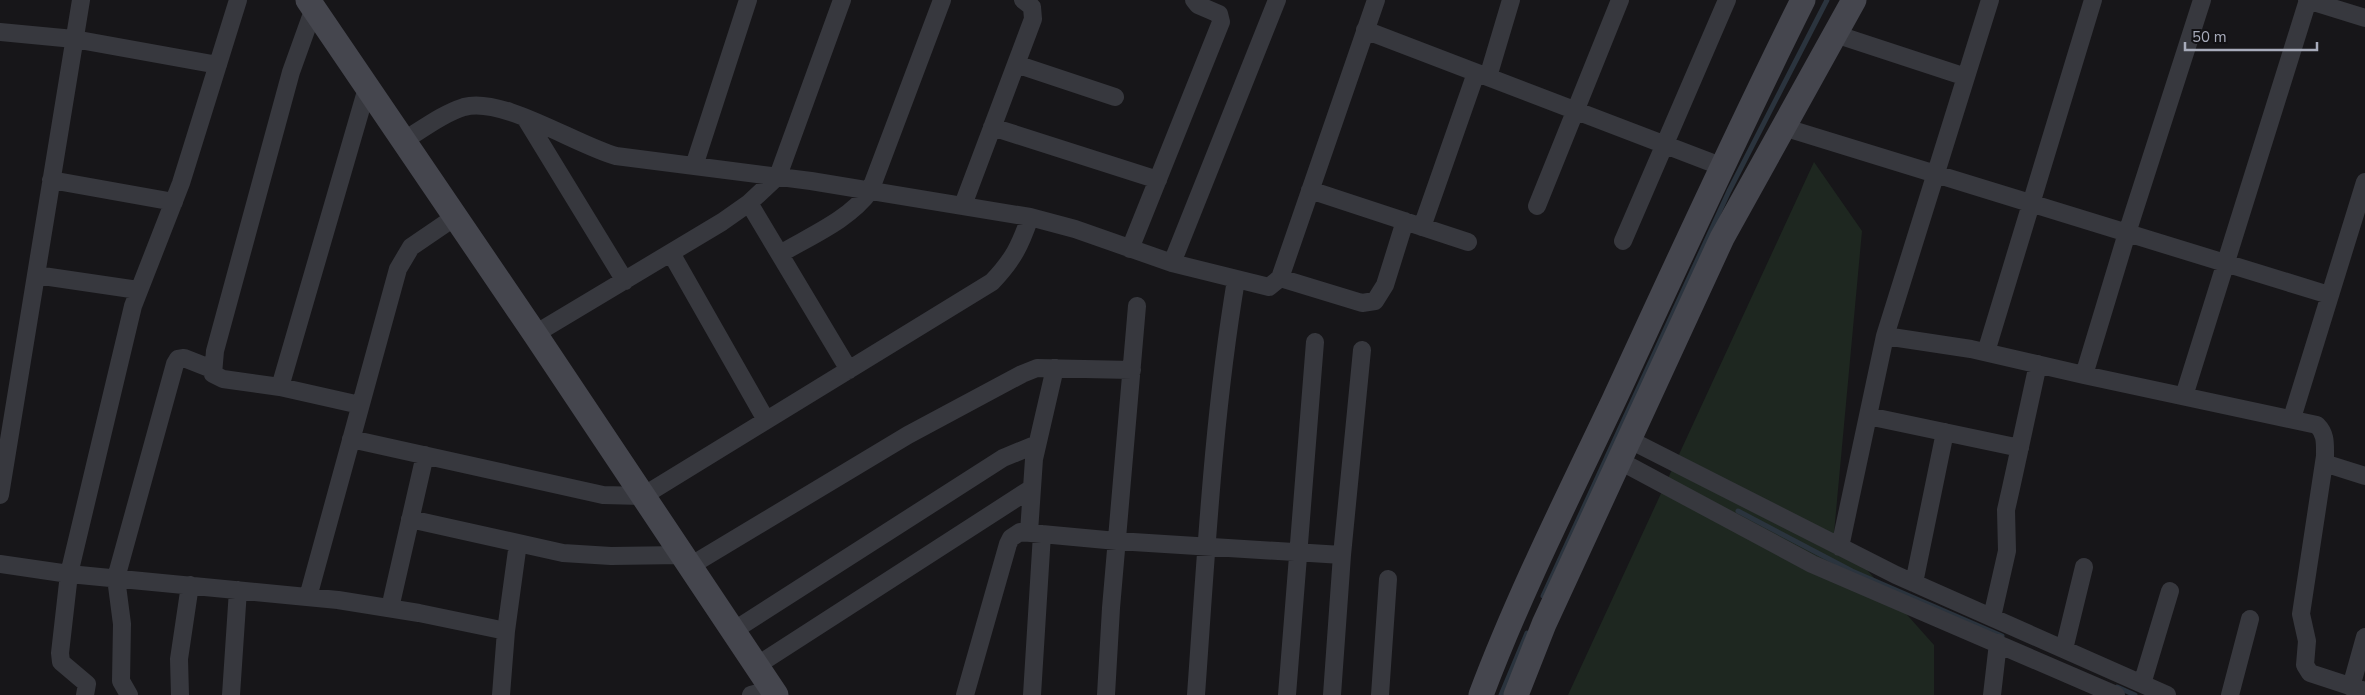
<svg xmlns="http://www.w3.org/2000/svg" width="2365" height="695" font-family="'Nunito Sans',sans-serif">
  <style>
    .green { fill: #1e2720 }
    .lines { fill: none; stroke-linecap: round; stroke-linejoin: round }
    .stream { stroke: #2b343e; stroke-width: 5 }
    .street { stroke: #37383e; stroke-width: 18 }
    .secondary { stroke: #45464e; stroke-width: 25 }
  </style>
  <rect width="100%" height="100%" fill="#171619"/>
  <path class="green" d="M1814,162l48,69 -28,302 100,112v50h-366z"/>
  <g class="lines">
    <path class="stream" d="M1738,511l114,60 150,65
      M1543,596l186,-405 98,-191
      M2117,687l18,8
      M1501,695l26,-62"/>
    <path class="street" d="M2307,0l58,18
      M314,8l-23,64 -76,279 -2,23 10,5 57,8 80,18
      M1365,30l358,137
      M0,32l74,7 144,26
      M1835,34l131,43
      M1016,64l99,33
      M1488,77l23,-77
      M526,119l99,162
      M992,127l166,53
      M1783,127l546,168
      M403,141c20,-12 39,-27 61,-34 38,-11 112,38 152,49l195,25 219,36 45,12 97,34 97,24 11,-9 96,-278
      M694,166l54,-166
      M51,180l123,22
      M1310,190l158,52
      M749,203l100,167
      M963,205l70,-186 -1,-12 -9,-7
      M1537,206l83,-206
      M1422,227l54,-154
      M1623,241l104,-241
      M1130,249l91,-227 -2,-8 -21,-9 -4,-5
      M671,253l95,167
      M780,254c30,-18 69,-34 90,-63l72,-191
      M1172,263l105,-263
      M36,275l102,15
      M1280,278l82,25 13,-2 10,-16 20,-64
      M535,334l187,-112 27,-19 29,-27 64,-176
      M1885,336l86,13 113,26 233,50c9,9 8,18 8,31l-24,158 6,27 -2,24 5,8 55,18
      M1986,352l107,-352
      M2084,375l43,-142 75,-233
      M280,387l87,-299
      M2184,396l124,-396
      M1868,416l152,32
      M2292,418l73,-236
      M351,439l252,56 40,1 349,-214c21,-22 28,-36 38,-65
      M1630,440l266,135 271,120
      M1620,461l192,103 304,131
      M2324,463l41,13
      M0,495l81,-495
      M410,519l153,34 48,3 71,-1
      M1029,532l5,-73 21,-91
      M1840,547l45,-211 105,-336
      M0,564l69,10 269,26 81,13 87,18
      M690,566l218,-131 114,-61 15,-6 95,2
      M1914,583l31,-151
      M308,597l90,-328 13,-22 44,-30
      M390,608l35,-153
      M1992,617l15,-66 -1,-41 5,-22 27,-124
      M733,631l270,-173 34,-14
      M2064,649l20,-82
      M756,666l276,-178
      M2142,684l28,-93
      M2351,687l14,-50
      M85,695l2,-11 -26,-22 -1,-9 9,-79 64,-268 48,-123 57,-183
      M129,695l-8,-14 1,-57 -6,-46 59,-214 3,-5 6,-1 28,11
      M180,695l-1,-36 11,-74
      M231,695l7,-105
      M501,695l5,-64 12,-88
      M751,695l21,-6
      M965,695l43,-151 3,-6 9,-6 97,9 225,14
      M1032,695l10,-161
      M1106,695l5,-87 26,-302
      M1196,695c10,-138 17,-278 40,-415
      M1287,695l28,-353
      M1332,695l10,-140 20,-205
      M1380,695l8,-116
      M1992,695l6,-52
      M2230,695l20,-76"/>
    <path class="secondary" d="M308,0l227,334 241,361
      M1481,695c38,-101 87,-198 133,-295 62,-134 123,-268 189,-400
      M1516,695l28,-71 178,-386 132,-238"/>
  </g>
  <path d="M2185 42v8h132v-8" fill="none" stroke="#a7abba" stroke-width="2.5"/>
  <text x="2192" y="42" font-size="15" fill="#a7abba" stroke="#121114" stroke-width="4" paint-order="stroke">50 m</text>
</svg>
